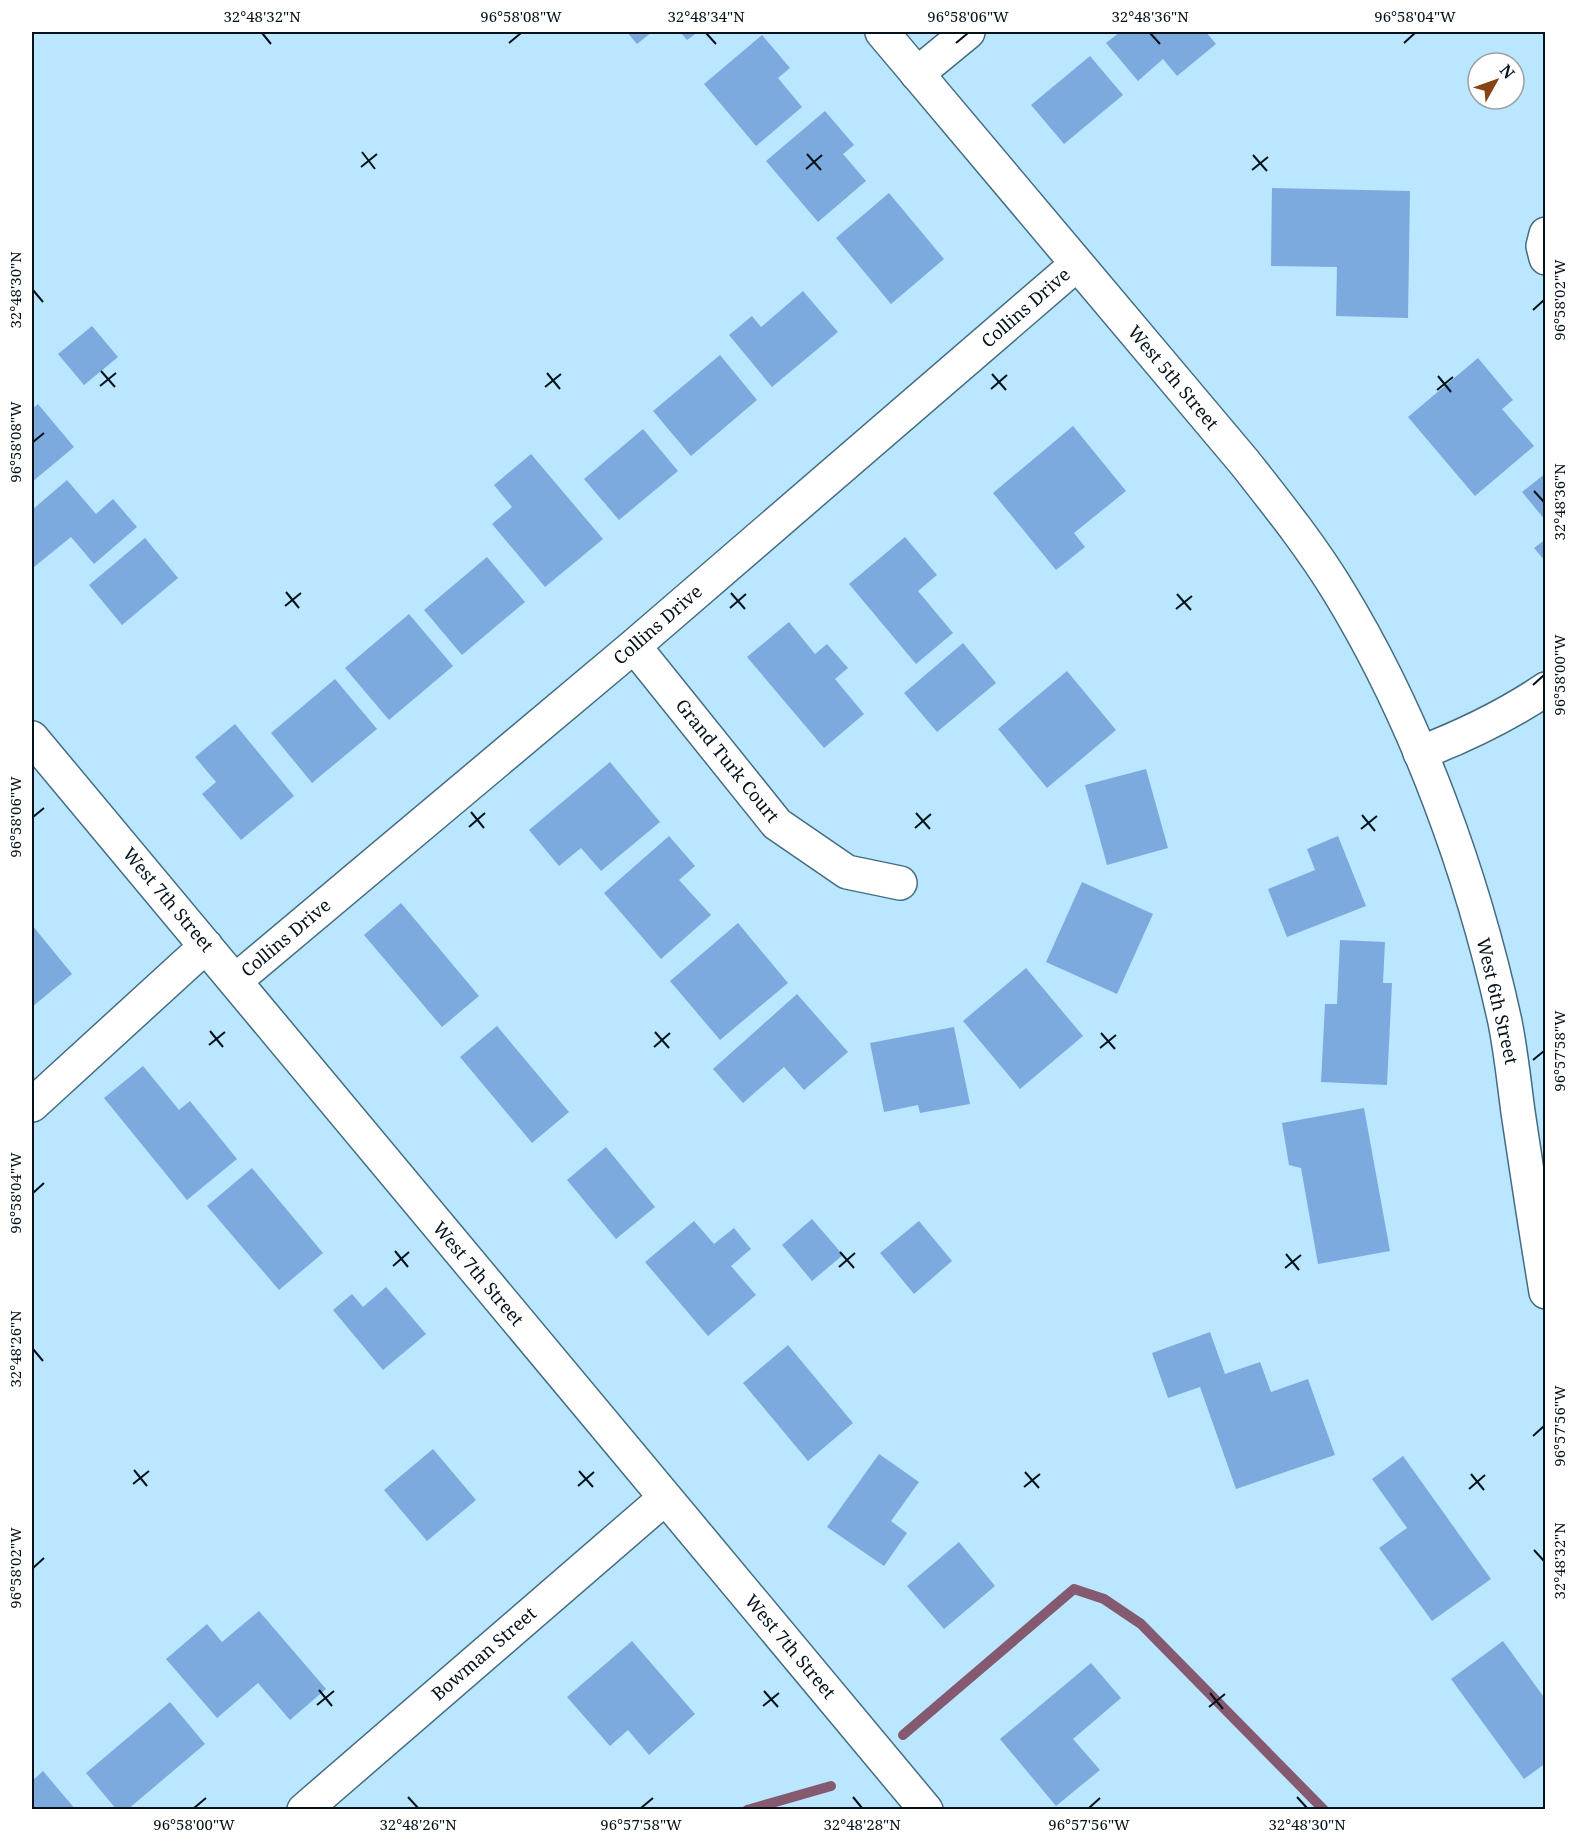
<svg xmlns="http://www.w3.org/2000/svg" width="1577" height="1841" font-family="'Noto Serif',serif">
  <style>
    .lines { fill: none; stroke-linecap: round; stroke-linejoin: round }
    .stream { stroke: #855a71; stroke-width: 10 }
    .building { fill: #7daade }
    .street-casing { stroke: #446d82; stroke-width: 36 }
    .secondary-casing { stroke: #446d82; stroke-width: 36 }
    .street { stroke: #fff; stroke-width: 33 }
    .secondary { stroke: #fff; stroke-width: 33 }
    .ticks { fill: none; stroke: #04131b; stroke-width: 2 }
    .labels { text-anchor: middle; stroke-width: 5; stroke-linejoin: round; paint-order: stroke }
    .street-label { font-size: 18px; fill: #04131b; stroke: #fff }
    .neatline { fill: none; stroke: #04131b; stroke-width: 2 }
    .ticks-label { font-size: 15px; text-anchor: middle; fill: #04131b }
  </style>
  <rect width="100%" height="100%" fill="#bae6ff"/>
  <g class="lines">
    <path class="stream" d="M903,1735l171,-146 30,10 37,25 183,186
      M747,1810l84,-24"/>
  </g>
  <path class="building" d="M627,32h25l-15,12z
    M680,32h18l-11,8z
    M1120,32h86l10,12 -39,32 -14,-17 -25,22 -32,-38z
    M762,35l28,33 -12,10 24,29 -46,39 -52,-62z
    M1090,56l33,39 -59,49 -33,-39z
    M825,111l29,34 -11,9 23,27 -48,41 -52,-61z
    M1272,188l138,3 -2,127 -72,-2 1,-49 -66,-1z
    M889,193l55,66 -53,45 -55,-66z
    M803,291l35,41 -66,55 -43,-52 23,-19 9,11z
    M92,326l26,31 -34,28 -26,-31z
    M720,355l37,45 -66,56 -38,-45z
    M1478,358l35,42 -11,9 32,37 -59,50 -67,-79z
    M38,404l36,43 -42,35v-73z
    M1073,426l53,65 -52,42 11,14 -29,23 -63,-77z
    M643,429l35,42 -59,49 -35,-41z
    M531,454l72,85 -58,48 -53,-63 20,-17 -18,-22z
    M1546,473v48l-24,-29z
    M67,480l29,34 17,-15 24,28 -43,37 -23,-27 -37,30 -2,-3v-54z
    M905,537l32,38 -19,16 35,42 -37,31 -67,-80z
    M145,538l33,40 -56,47 -33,-40z
    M1546,539v23l-12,-14z
    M487,557l38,45 -63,53 -38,-45z
    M409,614l44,52 -64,54 -44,-52z
    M789,622l26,32 12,-10 21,24 -13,11 29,35 -40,34 -77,-91z
    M963,643l33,40 -59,49 -33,-39z
    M1067,671l49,59 -69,58 -49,-59z
    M335,679l42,50 -65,54 -41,-50z
    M235,724l59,72 -53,44 -39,-46 14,-12 -21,-25z
    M610,762l50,60 -59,49 -20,-23 -22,18 -30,-36z
    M1146,769l22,79 -61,17 -22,-80z
    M669,836l26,30 -16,14 32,35 -50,44 -57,-66z
    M1338,836l28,70 -79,31 -19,-48 47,-19 -8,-21z
    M1082,882l71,32 -36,80 -71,-32z
    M401,903l78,93 -37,31 -78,-92z
    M738,923l50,60 -68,57 -50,-59z
    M32,925l40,49 -40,33z
    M1340,940l45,2 -2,41h9l-5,102 -66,-3 4,-78h12z
    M1026,968l57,68 -63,53 -57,-68z
    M797,994l51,58 -44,38 -20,-23 -41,36 -30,-34z
    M497,1026l72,86 -37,31 -72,-86z
    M954,1027l16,77 -50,9 -2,-8 -34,7 -14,-69z
    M143,1066l36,44 11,-9 47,58 -50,41 -83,-102z
    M1364,1108l26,143 -72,13 -17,-96 -12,-3 -7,-42z
    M606,1147l49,60 -39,32 -49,-59z
    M252,1168l71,85 -44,37 -72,-84z
    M812,1219l31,36 -31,26 -30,-36z
    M694,1221l20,23 20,-16 17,21 -20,17 25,29 -48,41 -63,-74z
    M919,1221l33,40 -38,33 -34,-41z
    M386,1287l40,47 -43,36 -50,-60 19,-16 11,13z
    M1210,1332l15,42 35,-12 11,30 37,-13 27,76 -99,34 -36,-102 -32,11 -16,-45z
    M788,1345l65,78 -45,38 -65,-78z
    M433,1449l43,51 -49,41 -43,-51z
    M879,1454l40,28 -28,39 16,12 -23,33 -57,-39z
    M1403,1456l88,123 -59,42 -53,-73 28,-20 -35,-49z
    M959,1542l36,44 -51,43 -37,-43z
    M259,1611l67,78 -36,31 -32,-37 -41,35 -51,-59 41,-35 15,18z
    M632,1641l63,73 -46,41 -21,-25 -18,16 -43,-49z
    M1503,1641l43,59v63l-22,16 -73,-100z
    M1091,1663l30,35 -48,41 27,31 -44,36 -56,-67z
    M170,1702l35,42 -78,66h-10l-31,-37z
    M43,1771l33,39h-44v-29z"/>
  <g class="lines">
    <defs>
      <path id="street" d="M917,74l51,-42
        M1546,234l-3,12 3,12
        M634,646l143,178 70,48 53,11
        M32,738l894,1072
        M1420,753c44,-17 86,-37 126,-64
        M235,981l399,-335 443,-382
        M32,1105l174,-159
        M304,1810l361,-312"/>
      <path id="secondary" d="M882,32l363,431c33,42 66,83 94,129 78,128 134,283 166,430 6,30 9,60 13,90 9,60 18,120 28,180"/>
    </defs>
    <use href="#street" class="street-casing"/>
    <use href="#secondary" class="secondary-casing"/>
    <use href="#street" class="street"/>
    <use href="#secondary" class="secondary"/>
  </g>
  <path class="ticks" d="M262,33l9,11M706,33l10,11M1150,33l10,11M509,43l12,-10M956,43l12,-10M1404,43l11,-10M362,152l13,17M807,154l14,16M1253,155l14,16M361,167l16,-13M806,169l16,-14M1252,170l16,-13M33,290l10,12M1533,310l11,-10M101,371l14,16M547,373l13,16M992,374l14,16M1438,376l13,16M100,386l16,-13M545,387l16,-13M991,389l16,-14M1437,390l16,-13M33,442l11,-9M1534,491l10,11M286,592l13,16M731,593l14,16M1177,594l14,16M285,606l16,-13M730,608l16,-14M1176,609l16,-13M1533,685l11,-10M471,812l13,16M916,813l14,16M1362,815l13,16M33,817l11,-9M469,827l16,-14M915,828l16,-14M1361,829l16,-13M210,1031l13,16M655,1032l14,16M1101,1033l14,16M209,1045l16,-13M654,1047l16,-14M1100,1048l16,-13M1533,1060l11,-9M33,1193l11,-10M395,1251l13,16M840,1252l14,16M1286,1254l13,16M393,1266l16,-14M839,1267l16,-14M1285,1268l16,-13M33,1349l10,12M1533,1436l11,-10M134,1470l13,16M579,1471l14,16M1025,1472l14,16M1471,1474l13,16M133,1484l16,-13M578,1486l16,-14M1024,1487l16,-13M1469,1489l16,-14M1534,1550l10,11M33,1568l11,-10M319,1690l13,16M764,1691l14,16M1210,1693l13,16M317,1705l17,-14M763,1706l16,-13M1209,1707l16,-13M408,1797l10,11M853,1797l9,11M1297,1797l10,11M194,1808l12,-10M641,1808l12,-10M1089,1808l11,-10"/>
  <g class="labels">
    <g class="street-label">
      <text transform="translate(1026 308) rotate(-41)" y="6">Collins Drive</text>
      <text transform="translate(1173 378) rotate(50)" y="6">West 5th Street</text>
      <text transform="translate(658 625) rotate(-41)" y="6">Collins Drive</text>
      <text transform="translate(727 761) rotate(51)" y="6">Grand Turk Court</text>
      <text transform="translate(168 900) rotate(50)" y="6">West 7th Street</text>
      <text transform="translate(286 938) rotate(-40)" y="6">Collins Drive</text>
      <text transform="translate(1497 1001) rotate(77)" y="6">West 6th Street</text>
      <text transform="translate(478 1274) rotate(50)" y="6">West 7th Street</text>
      <text transform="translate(790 1647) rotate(50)" y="6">West 7th Street</text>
      <text transform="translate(484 1654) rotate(-41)" y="6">Bowman Street</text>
    </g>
  </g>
  <rect width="1577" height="1841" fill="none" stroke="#ffffff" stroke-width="66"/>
  <g transform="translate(1496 81) rotate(50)"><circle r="28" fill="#ffffff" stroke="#9ba1a4" stroke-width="1.5"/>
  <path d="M0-4.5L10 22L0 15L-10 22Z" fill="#874513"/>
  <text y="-9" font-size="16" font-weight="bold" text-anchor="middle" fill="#04131b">N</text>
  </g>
  <rect x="33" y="33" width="1511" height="1775" class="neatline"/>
  <g class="ticks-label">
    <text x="262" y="22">32°48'32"N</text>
    <text x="521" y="22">96°58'08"W</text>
    <text x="706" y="22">32°48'34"N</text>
    <text x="968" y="22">96°58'06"W</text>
    <text x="1150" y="22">32°48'36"N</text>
    <text x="1415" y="22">96°58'04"W</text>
    <text transform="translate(16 290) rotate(-90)" y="5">32°48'30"N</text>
    <text transform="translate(1560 300) rotate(-90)" y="5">96°58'02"W</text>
    <text transform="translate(16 442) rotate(-90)" y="5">96°58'08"W</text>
    <text transform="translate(1560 502) rotate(-90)" y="5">32°48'36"N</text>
    <text transform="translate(1560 675) rotate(-90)" y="5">96°58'00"W</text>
    <text transform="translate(16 817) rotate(-90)" y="5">96°58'06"W</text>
    <text transform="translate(1560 1051) rotate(-90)" y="5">96°57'58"W</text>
    <text transform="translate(16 1193) rotate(-90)" y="5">96°58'04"W</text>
    <text transform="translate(16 1349) rotate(-90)" y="5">32°48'26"N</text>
    <text transform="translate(1560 1426) rotate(-90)" y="5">96°57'56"W</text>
    <text transform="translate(1560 1561) rotate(-90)" y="5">32°48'32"N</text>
    <text transform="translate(16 1568) rotate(-90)" y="5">96°58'02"W</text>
    <text x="194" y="1830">96°58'00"W</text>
    <text x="418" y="1830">32°48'26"N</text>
    <text x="641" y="1830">96°57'58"W</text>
    <text x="862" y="1830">32°48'28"N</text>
    <text x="1089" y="1830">96°57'56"W</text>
    <text x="1307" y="1830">32°48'30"N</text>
  </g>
</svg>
